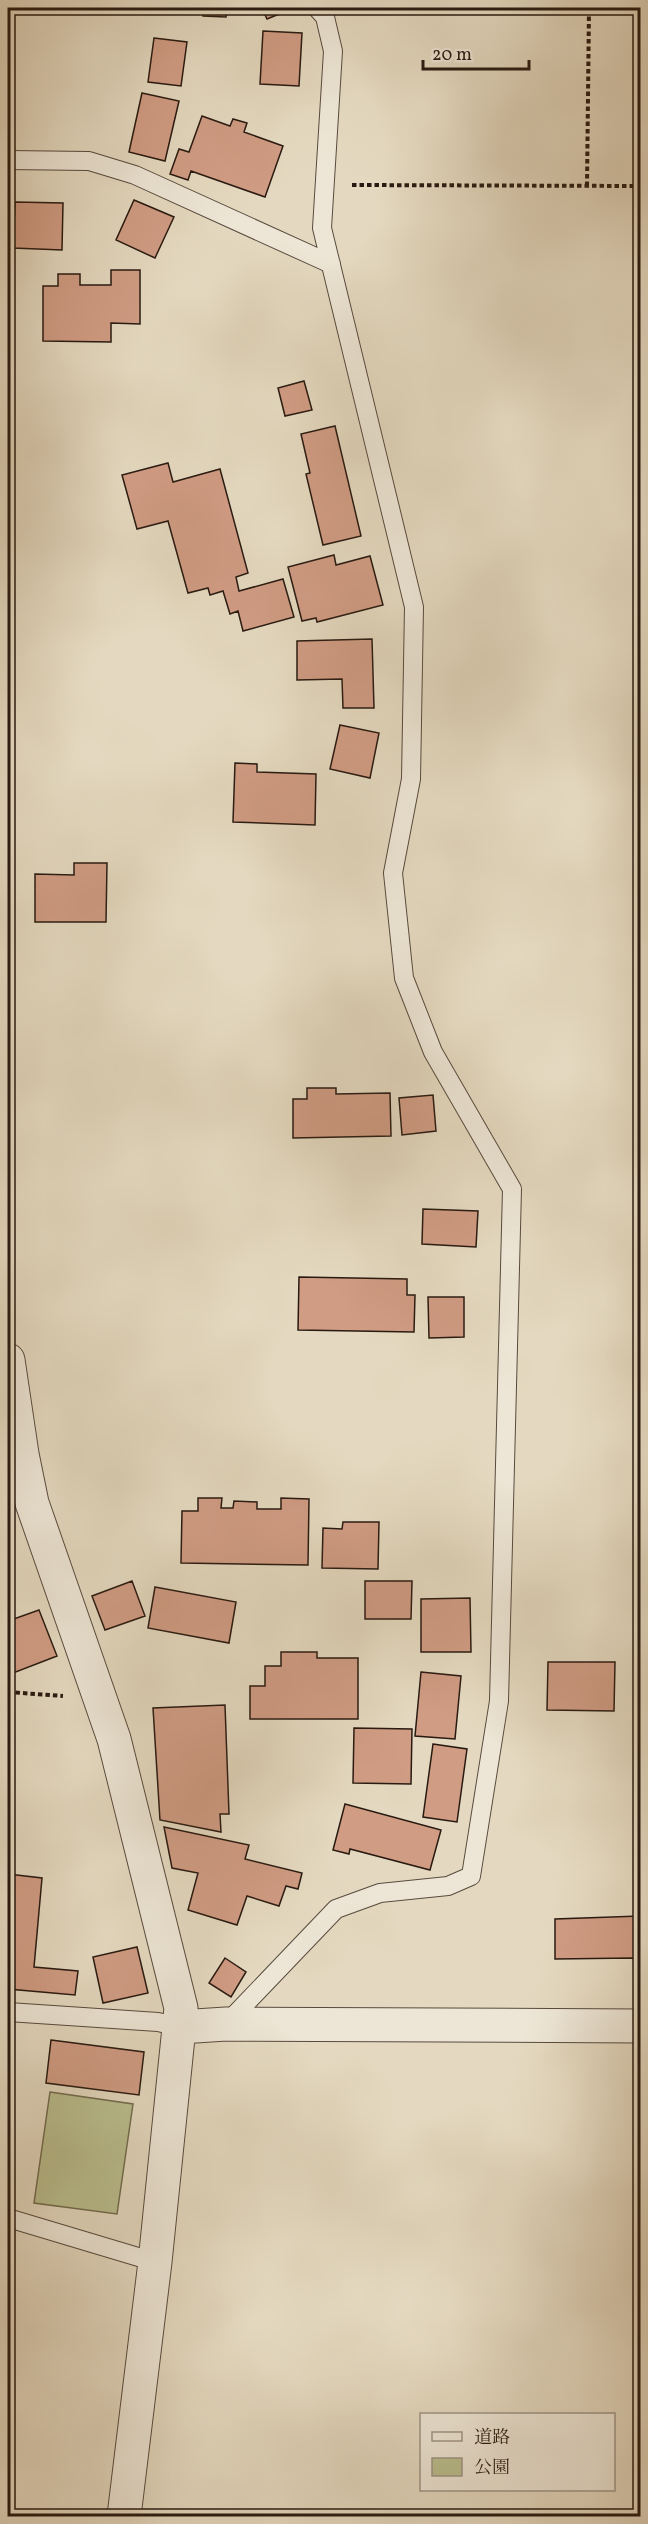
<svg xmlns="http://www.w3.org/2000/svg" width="648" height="2524" font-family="Vollkorn,'Noto Serif JP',serif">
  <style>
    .green { fill: #babe8e; stroke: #726c50; stroke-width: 1.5 }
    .building { fill: #d09c84; stroke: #291a11; stroke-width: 1.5 }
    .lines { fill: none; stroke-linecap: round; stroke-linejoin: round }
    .service-casing { stroke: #584a3d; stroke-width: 20 }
    .tertiary-casing { stroke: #584a3d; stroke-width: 35 }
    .path { stroke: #291a11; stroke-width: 4; stroke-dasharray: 4.5 3; stroke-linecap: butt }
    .service { stroke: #ede6d6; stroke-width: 18 }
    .tertiary { stroke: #ede6d6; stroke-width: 33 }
  </style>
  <rect width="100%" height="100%" fill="#e4d9c0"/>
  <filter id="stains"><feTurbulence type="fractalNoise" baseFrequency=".00333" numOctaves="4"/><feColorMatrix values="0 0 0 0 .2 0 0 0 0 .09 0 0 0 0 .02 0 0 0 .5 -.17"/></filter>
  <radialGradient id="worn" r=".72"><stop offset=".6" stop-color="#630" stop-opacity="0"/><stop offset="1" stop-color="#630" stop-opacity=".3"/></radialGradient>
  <path class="green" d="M50,2092l83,12 -16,110 -83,-11z"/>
  <path class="building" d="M203,8h23v9l-23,-1z
    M262,8h26l1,2 -22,9z
    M263,31l39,2 -3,53 -39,-2z
    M154,38l33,4 -6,44 -33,-4z
    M142,93l37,8 -14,60 -36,-9z
    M202,116l28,10 3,-7 14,4 -3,9 39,14 -18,51 -74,-26 -3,9 -18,-6 9,-25 10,3z
    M134,200l40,17 -19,41 -39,-18z
    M15,202l48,1 -1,47 -49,-2z
    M111,270h29v54l-29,-1v19l-68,-1v-55h15v-12h22v11h31z
    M304,381l8,29 -27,6 -7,-28z
    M335,426l26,110 -38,9 -17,-71 4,-1 -9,-39z
    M168,463l5,19 47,-13 28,104 -12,4 3,14 44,-12 11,38 -51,14 -5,-20 -8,3 -7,-23 -13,4 -2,-7 -20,5 -20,-72 -31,8 -15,-54z
    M334,555l2,10 34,-9 13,49 -66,17 -1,-4 -14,3 -14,-54z
    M372,639l2,69h-31l-1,-29 -45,1v-39z
    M340,725l39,8 -9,45 -40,-9z
    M235,763l22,1v8l59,2 -1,51 -82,-3z
    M74,863h33l-1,59h-71v-48l39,1z
    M307,1088h29v6l54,-1 1,43 -98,2v-39h14z
    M433,1095l3,36 -34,4 -3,-37z
    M423,1209l55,2 -2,36 -54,-3z
    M299,1277l108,2v16h8l-1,37 -116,-2z
    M428,1297h36v40l-35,1z
    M198,1498h24l-1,10h12l1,-7 23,1v7h24v-11l28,1 -1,66 -127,-2 1,-52h16z
    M343,1522h36l-1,47 -56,-1 1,-40 19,1z
    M132,1581l13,35 -40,14 -13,-34z
    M365,1581h47l-1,38h-46z
    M155,1587l81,15 -7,41 -81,-15z
    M470,1598l1,54h-50v-53z
    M39,1610l18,46 -49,19v-54z
    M281,1652h36v6h41v61h-108v-33h15v-20h16z
    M636,1652h4v185z
    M548,1662h67l-1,49 -67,-1z
    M421,1672l40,4 -6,63 -40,-3z
    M225,1705l4,109h-9l1,18 -61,-12 -7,-112z
    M354,1728l58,1 -1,55 -58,-1z
    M433,1744l34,5 -10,73 -34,-5z
    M345,1804l96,26 -11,40 -80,-21 -1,5 -16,-4z
    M164,1827l85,18 -4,14 57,14 -4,16 -12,-3 -7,20 -32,-10 -10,29 -49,-15 10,-37 -26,-5z
    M8,1874l34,4 -8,89 44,4 -3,24 -67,-6z
    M640,1916v45l-7,-3 -78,1v-40z
    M137,1947l11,46 -45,10 -10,-46z
    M225,1958l21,14 -15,25 -22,-14z
    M51,2040l93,12 -5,43 -93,-12z"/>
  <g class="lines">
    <defs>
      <path id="service" d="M8,160l81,1 46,14 196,89
        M8,2012l150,10 22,5
        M226,2024l110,-115 44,-16 68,-7 23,-10 28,-175 13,-512 -79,-137 -29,-74 -11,-105 18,-94 3,-172 -92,-379 11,-177 -8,-34 -8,-9
        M8,2218l147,44"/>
      <path id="tertiary" d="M8,1360l14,94 10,49 82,236 67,269 -26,254 -31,254
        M180,2027l46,-3 414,2"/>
    </defs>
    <use href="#service" class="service-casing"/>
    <use href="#tertiary" class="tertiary-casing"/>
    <path class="path" d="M352,185l288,1
      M587,186l2,-178
      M8,1692l55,4"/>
    <use href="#service" class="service"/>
    <use href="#tertiary" class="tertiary"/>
  </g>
  <rect width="648" height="2524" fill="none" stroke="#e4d9c0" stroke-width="30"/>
  <rect x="9" y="9" width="630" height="2506" fill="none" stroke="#291a11" stroke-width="3"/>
  <rect x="15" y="15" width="618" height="2494" fill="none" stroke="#291a11" stroke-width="1.5"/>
  <rect x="420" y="2413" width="195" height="78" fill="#ede6d6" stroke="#9f9487" stroke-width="1.5"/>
  <rect x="432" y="2432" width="30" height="9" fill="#ede6d6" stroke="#9f9487" stroke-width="1.5"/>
  <text x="474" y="2443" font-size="18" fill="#291a11">道路</text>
  <rect x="432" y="2458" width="30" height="18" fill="#babe8e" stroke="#9f9487" stroke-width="1.5"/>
  <text x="474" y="2473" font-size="18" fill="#291a11">公園</text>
  <path d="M423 60v9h106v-9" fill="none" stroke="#291a11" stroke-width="3"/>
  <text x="432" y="60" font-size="18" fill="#291a11" stroke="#ede6d6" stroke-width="4.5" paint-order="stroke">20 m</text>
  <rect width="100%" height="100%" filter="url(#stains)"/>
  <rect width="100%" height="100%" fill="url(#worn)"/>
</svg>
